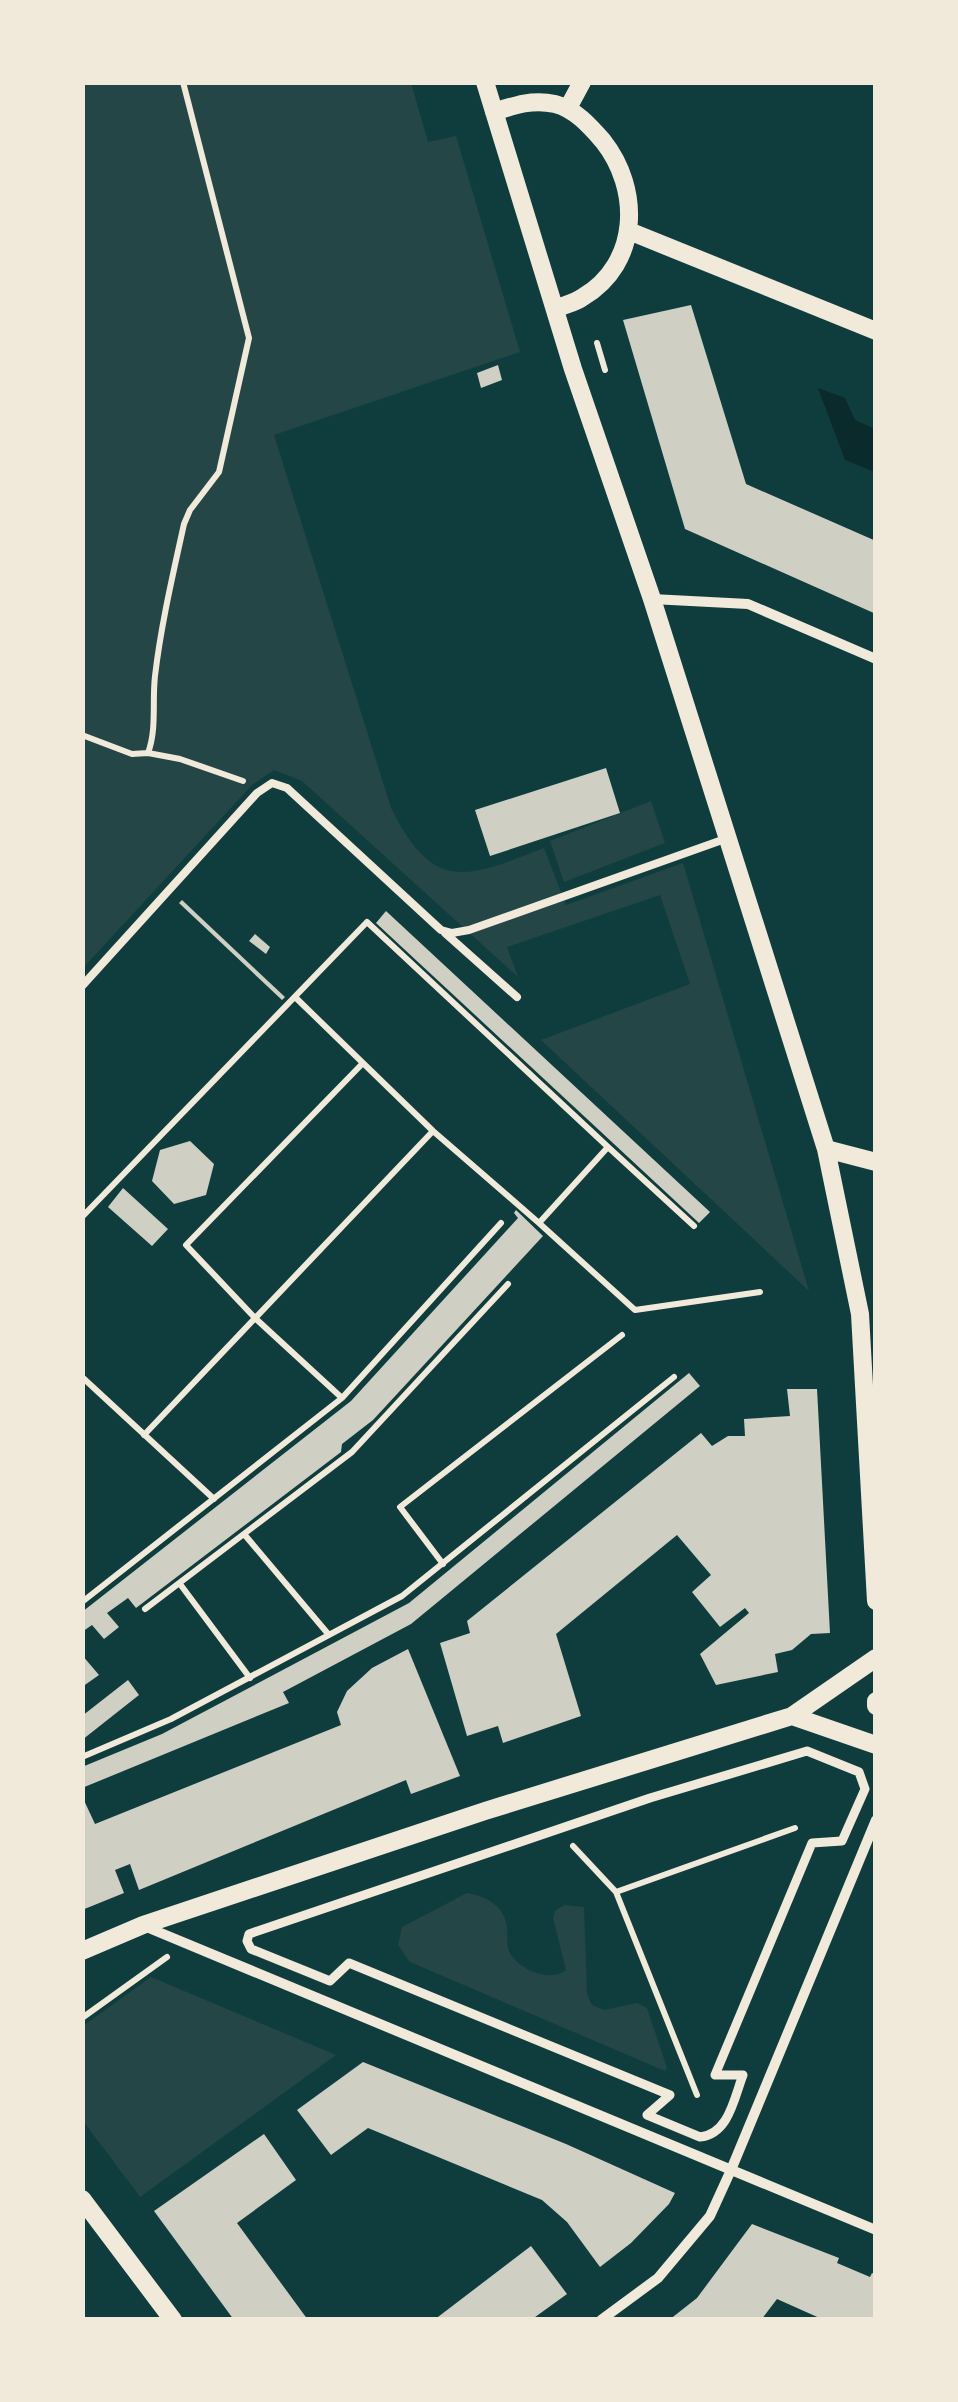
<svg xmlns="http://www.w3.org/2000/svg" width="958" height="2402" font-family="'DM Sans',sans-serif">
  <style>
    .green { fill: #244646 }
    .water { fill: #0a2a2b }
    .building { fill: #cfcfc3 }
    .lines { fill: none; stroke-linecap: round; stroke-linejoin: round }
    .path { stroke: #f1e9da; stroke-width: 6 }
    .service { stroke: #f1e9da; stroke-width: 8 }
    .pedestrian { stroke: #f1e9da; stroke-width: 9 }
    .minor { stroke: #f1e9da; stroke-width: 10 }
    .tertiary { stroke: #f1e9da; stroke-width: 18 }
  </style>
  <rect width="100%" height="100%" fill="#0f3d3e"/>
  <path class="green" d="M83,83h328l17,59 28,-6 64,216 -246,83 117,373c43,86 75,70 153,40l22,57 117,-42 126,428 -268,-251 149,-56 -30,-89 -153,52 11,30 -216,-196 -28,-11 -22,15 -169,183z
    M651,801l14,42 -101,39 -14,-41z
    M467,1893c19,3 38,13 40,35 1,8 -1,17 3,25 9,17 41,30 56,17l-13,-52 2,-7 9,-6 20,2 3,87 5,11 12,5 33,-7 10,5 20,60 -2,3 -255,-109 -12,-17 4,-18z
    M151,1977l185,78 -196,142 -57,-76v-95z"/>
  <path class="water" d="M818,388l27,10 10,22 20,9v43l-30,-12z"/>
  <path class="building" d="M691,305l55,179 130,57v73l-191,-85 -62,-209z
    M498,365l4,15 -21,8 -4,-15z
    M606,768l14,45 -130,43 -15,-46z
    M182,900l71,67 32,30 -3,3 -103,-97z
    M386,911l324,301 -11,11 -323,-300z
    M255,934l15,13 -4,7 -17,-13z
    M190,1141l24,23 -8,31 -32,9 -22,-23 8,-31z
    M123,1188l45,41 -16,17 -44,-39z
    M516,1210l27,26 -170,184 -31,24 -1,8 -205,156 -8,-10 -21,15 12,14 -15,12 -12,-14 -10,7v-20l269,-211 167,-183 -4,-5z
    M689,1373l11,13 -289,238 -128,68 6,11 -207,85v-21l80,-33 247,-131z
    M787,1389h30l13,244 -19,1 -19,16 -17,4 3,18 -62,13 -16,-31 49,-41 -4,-5 -25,19 -28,-35 19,-17 -34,-40 -121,99 25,82 -78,27 -5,-17 -31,10 -27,-93 30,-10 -3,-12 234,-188 11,13 16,-10h17l-1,-17 46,-3z
    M408,1649l52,127 -49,18 -5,-14 -267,110 -9,-26 -15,6 9,23 -42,17v-114l13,28 246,-99 -4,-13 10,-21 25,-23z
    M82,1655l17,20 -17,12z
    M128,1680l11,15 -57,45v-24z
    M363,2062l203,82 109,49 -6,11 -38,39 -31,24 -33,-45 -25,-22 -174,-72 -37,27 -34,-45z
    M264,2134l32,46 -59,43 71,97h-74l-80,-109z
    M752,2224l87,34 -2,5 33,14 2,-4 4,2v45h-52l-47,-21 -16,21h-92l28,-22z
    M531,2246l36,48 -36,26h-97z"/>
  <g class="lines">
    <path class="path" d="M597,343l8,27
      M82,735l50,19 16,-1c9,-24 4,-51 7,-77 6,-51 18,-102 29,-152l6,-14 29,-38 30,-134 -66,-256
      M148,753l32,6 63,22
      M608,1147l86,79
      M82,1217l285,-295 241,225 -69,76 -106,-92 -138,-134
      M539,1223l96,87 125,-18
      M82,1377l132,122
      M342,1398l-87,-80 -69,-73 177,-182
      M144,1435l289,-304
      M244,1534l85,101
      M443,1564l-43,-57 222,-172
      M180,1584l70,94
      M82,1602l260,-204 159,-175
      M145,1609l207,-157 156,-168
      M82,1757l89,-38 231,-123 272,-219
      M573,1846l43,46 179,-64
      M616,1892l81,203
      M82,2018l85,-61"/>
    <path class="service" d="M445,933l72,64
      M82,986l175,-193 15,-10 15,5 154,142 11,3 17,-3 256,-91"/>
    <path class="pedestrian" d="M807,1751l52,21 6,17 -23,52 -30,2 -97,232h28c-9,23 -14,59 -43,62l-53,-22 23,-20 -321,-132 -19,18 -79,-32 -4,-8 2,-7 401,-136z"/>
    <path class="minor" d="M652,599l96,5 128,55
      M144,1926l732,304
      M601,2320l57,-42 52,-62 21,-46 145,-350"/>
    <path class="tertiary" d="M485,82l88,287 79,230 174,550 34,165 16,287
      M568,108l14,-26
      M494,112c21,-7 39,-13 61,-8 20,5 35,22 48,37 38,48 37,122 -20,156 -8,6 -19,8 -28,12
      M629,231l247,100
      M826,1149l50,13
      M876,1701v5
      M792,1716l84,29
      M82,1951l61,-26 342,-114 307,-95 84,-58
      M82,2199l91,121"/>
  </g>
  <rect width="958" height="2402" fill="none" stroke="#f1e9da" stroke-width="170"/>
</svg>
